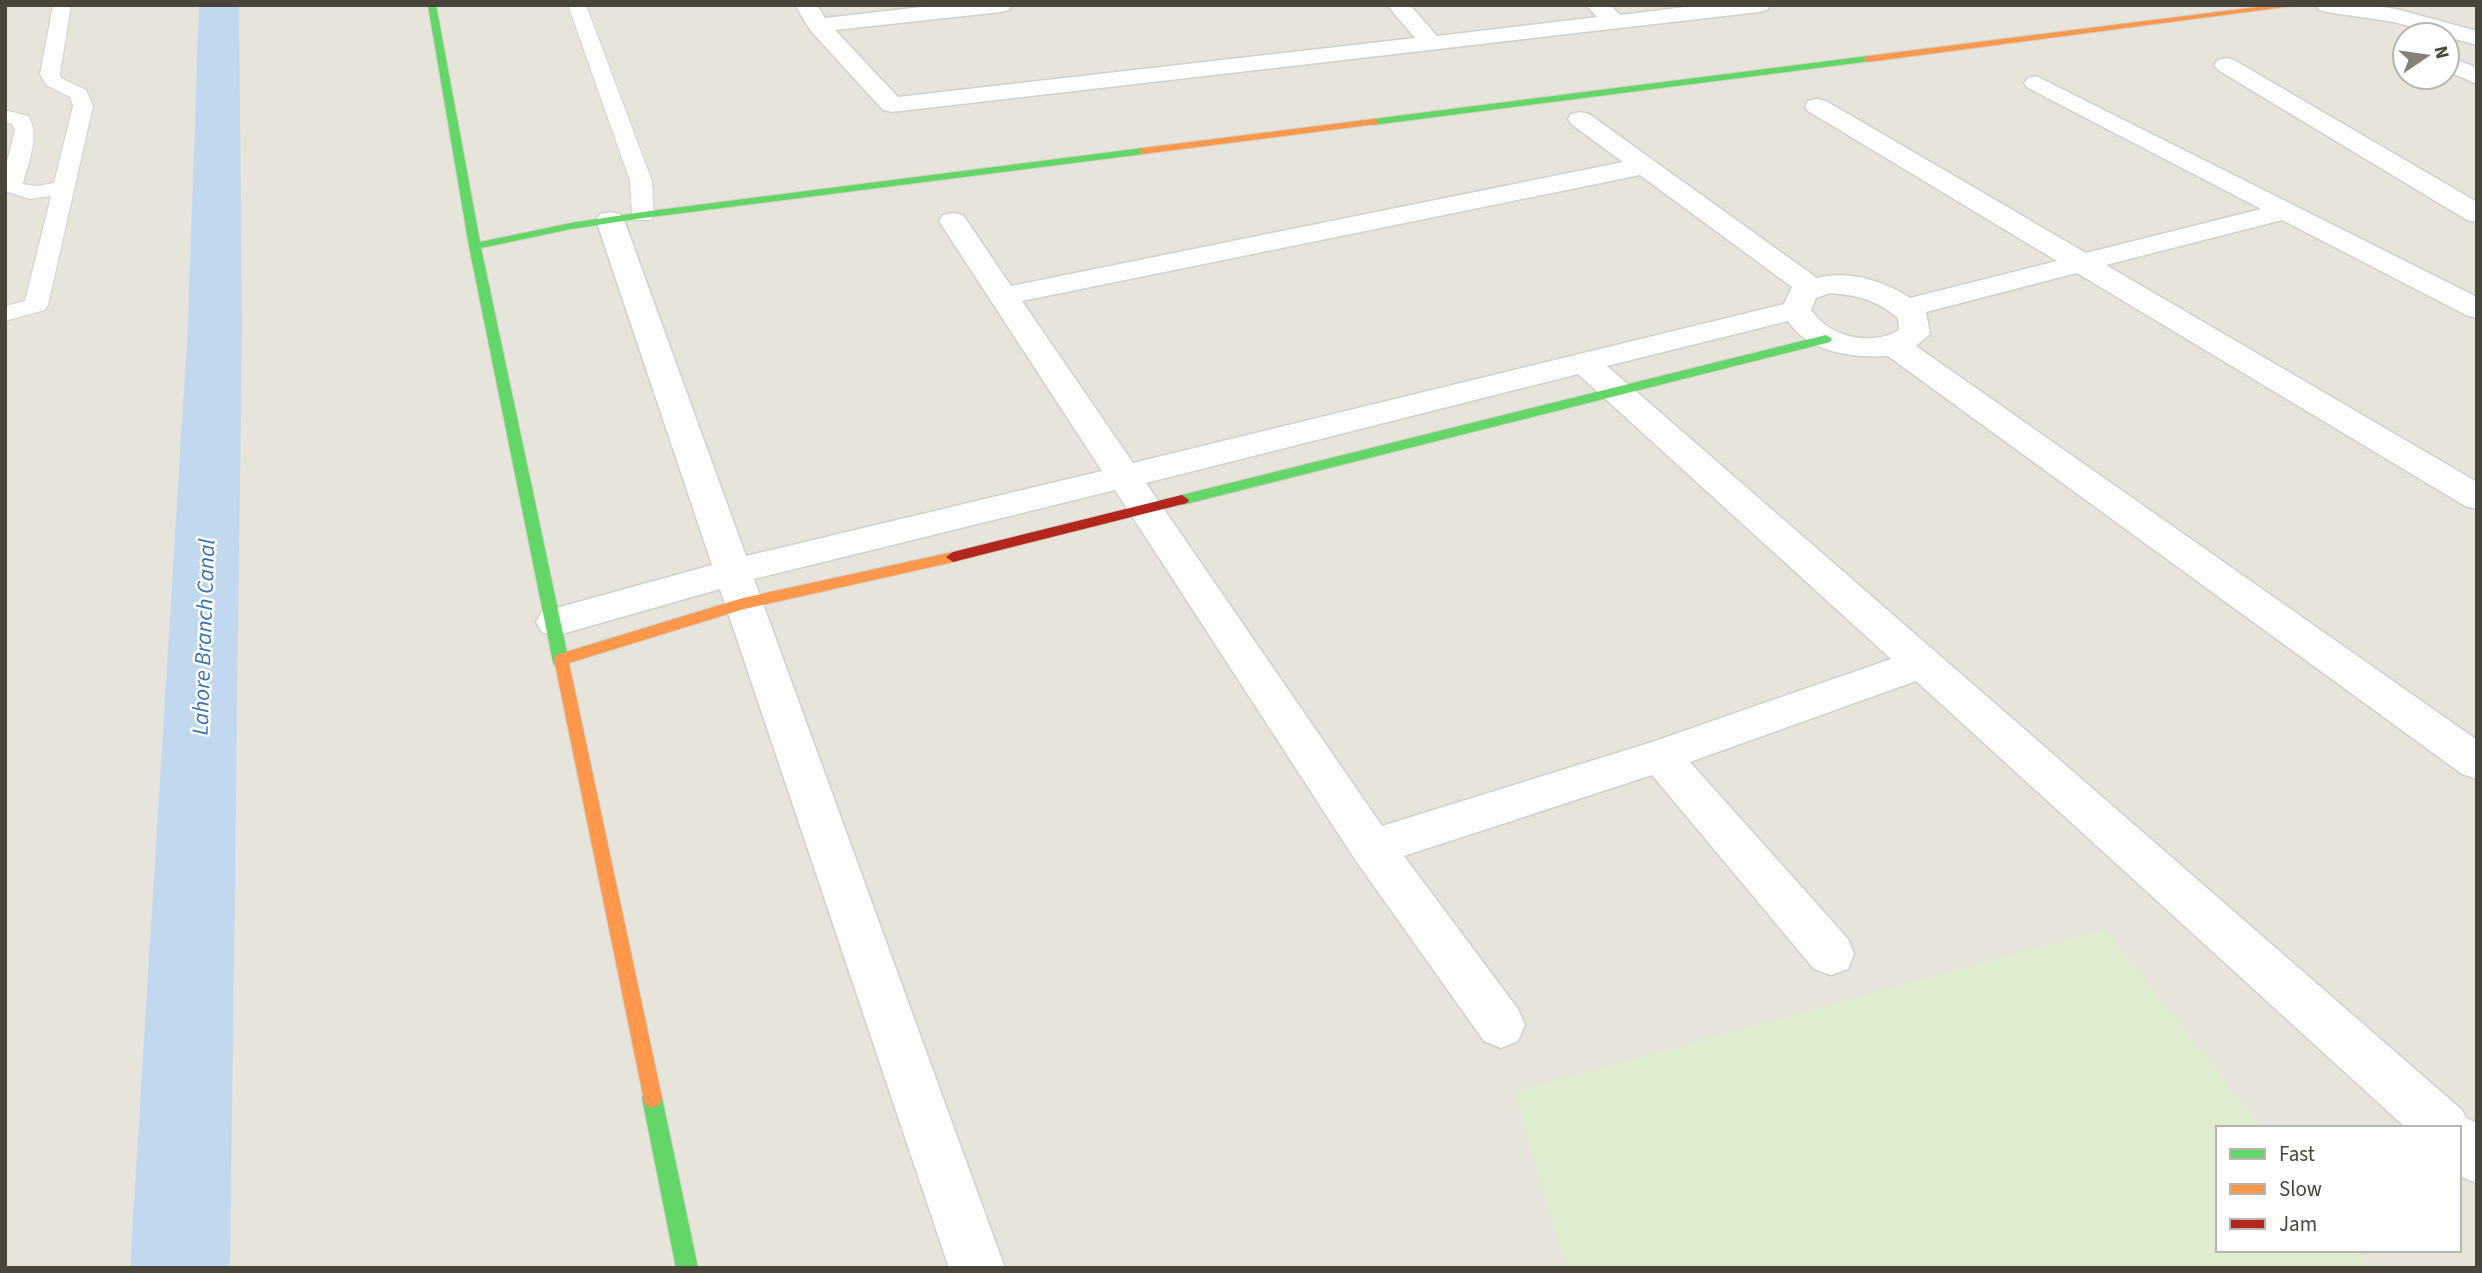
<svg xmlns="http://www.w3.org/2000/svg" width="2482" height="1273" font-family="'Source Sans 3',sans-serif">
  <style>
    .residential { fill: #e7e4dc; fill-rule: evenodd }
    .green { fill: #deecd0 }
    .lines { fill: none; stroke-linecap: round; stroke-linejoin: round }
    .canal { fill: #c1d8ee; fill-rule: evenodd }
    .lane-casing { stroke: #d1d0cc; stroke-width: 2 }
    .street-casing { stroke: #d1d0cc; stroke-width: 3 }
    .fast-casing { stroke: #d2d0c5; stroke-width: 2 }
    .slow-casing { stroke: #d2d0c5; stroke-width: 2 }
    .jam-casing { stroke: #d2d0c5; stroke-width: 2 }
    .lane { fill: #fdfdfc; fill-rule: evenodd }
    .street { fill: #fdfdfc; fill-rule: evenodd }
    .fast { fill: #63d668; fill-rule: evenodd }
    .slow { fill: #ff974d; fill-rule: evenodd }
    .jam { fill: #b3261e; fill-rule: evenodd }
    .labels { text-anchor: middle; stroke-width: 5; stroke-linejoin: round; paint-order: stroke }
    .water-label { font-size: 23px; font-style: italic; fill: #3672b3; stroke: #fff }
  </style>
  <rect width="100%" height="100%" fill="#f3f2ee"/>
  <path class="residential" d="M5,5h2472v1263h-2472zM2405,35h42v42h-42zM2218,1128h241v122h-241z"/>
  <path class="green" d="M2105,929l157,199h-44v122h141l13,18h-805l-53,-176z"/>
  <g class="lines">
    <path class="canal" d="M199,5h40l3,320 -12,943h-100l58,-943z"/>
    <defs>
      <path id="lane" d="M53,5h18l-11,69 1,4 25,12 7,16 -45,199 -3,5 -40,11v-15l20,-5 26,-105 -21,3 -25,-8v-22l10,-39 -3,-6 -7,-2v-12l23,6c13,19 0,47 -5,68l13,2 18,-3 19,-77 -3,-9 -24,-12 -6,-11z
        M568,5h18l66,176 2,34 -3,5h-16l-3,-5 -2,-34z"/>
      <path id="street" d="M795,5h22l8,13 114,-13h73l-3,5 -8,2 -166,18 63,67 517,-59 -28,-33h23l27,31 160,-19 -11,-12h24l10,10 81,-10h69l-3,5 -8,2 -867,100 -9,-2 -73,-80z
        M2316,5h54l26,4 81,22v14l-83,-23 -67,-10 -8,-2z
        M2447,55l30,13v16l-30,-13z
        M2226,58l8,2 243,142v20l-10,-2 -249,-150 -4,-5 4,-5z
        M2036,76l441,221v21l-11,-3 -184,-95 -176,45 371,217v27l-12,-3 -388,-233 -151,39 4,22 -14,12 561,394v39l-15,-5 -574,-418c-35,2 -79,-3 -100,-35l-181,45 855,744 4,8 11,5v60l-18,-7v-48h-53l-490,-447 -226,81 158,177 6,15 -6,15 -17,6 -17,-6 -162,-194 -248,81 114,153 7,16 -7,16 -17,7 -17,-7 -128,-180 -241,-371 -361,89 251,689h-56l-229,-679 -165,47 -13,-4 -6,-10 6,-10 170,-47 -116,-345 4,-6 10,-2 10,2 4,6 122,336 356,-85 -163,-250 4,-6 10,-2 10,2 48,71 612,-124 -52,-38 -3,-5 3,-5 9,-2 9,2 228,164c30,-8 68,3 93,20l147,-37 -249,-150 -3,-5 3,-5 9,-2 9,2 260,152 175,-44 -233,-121 -4,-5 4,-5zM1640,175l152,112 -8,17 -651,159 -111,-162zM1830,293c27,2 47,7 68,25l1,12c-28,17 -70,7 -88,-20l5,-12zM1578,374l313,285 -239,83 -270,84 -236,-343z"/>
      <path id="fast" d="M428,5h8l44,237 91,-19 72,-11 500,-64 5,3 -5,3 -500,64 -72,11 -90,19 88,414 -2,4h-12l-2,-4 -84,-416z
        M1868,56l3,1v4l-498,64 -5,-3 5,-3z
        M1826,335l6,4 -2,3 -648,163 -7,-5 7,-5z
        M652,1088l7,3 3,7 36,170h-22l-34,-170 3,-7z"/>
      <path id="slow" d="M2273,5h27l-432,57 -5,-3 5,-3z
        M1373,119l4,1v4l-234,30 -5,-3 5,-3z
        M953,552l7,5 -2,4 -214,48 -175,54 93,435 -3,7 -7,3 -7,-3 -91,-446 2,-4 187,-57z"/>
      <path id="jam" d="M1182,495l7,5 -2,3 -234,59 -7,-5 7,-5z"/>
    </defs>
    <use href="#lane" class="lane-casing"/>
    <use href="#street" class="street-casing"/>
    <use href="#fast" class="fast-casing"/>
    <use href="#slow" class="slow-casing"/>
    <use href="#jam" class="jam-casing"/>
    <use href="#lane" class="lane"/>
    <use href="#street" class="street"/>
    <use href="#fast" class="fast"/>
    <use href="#slow" class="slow"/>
    <use href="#jam" class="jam"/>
  </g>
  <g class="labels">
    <g class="water-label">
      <text transform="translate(203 637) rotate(-88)" y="8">Lahore Branch Canal</text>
    </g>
  </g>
  <rect width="2482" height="1273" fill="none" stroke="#4a453a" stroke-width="14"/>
  <rect x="2216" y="1126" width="245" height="126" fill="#ffffff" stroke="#b7b5b0" stroke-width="2"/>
  <rect x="2230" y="1149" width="35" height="10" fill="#63d668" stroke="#b7b5b0" stroke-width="2"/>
  <text x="2279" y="1161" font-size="21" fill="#4a453a">Fast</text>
  <rect x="2230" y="1184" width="35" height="10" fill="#ff974d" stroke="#b7b5b0" stroke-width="2"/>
  <text x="2279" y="1196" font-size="21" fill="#4a453a">Slow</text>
  <rect x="2230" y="1219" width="35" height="10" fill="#b3261e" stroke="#b7b5b0" stroke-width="2"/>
  <text x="2279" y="1231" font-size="21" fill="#4a453a">Jam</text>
  <g transform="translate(2426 56) rotate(77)"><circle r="33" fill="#ffffff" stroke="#b7b5b0" stroke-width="2"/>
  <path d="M0-5L12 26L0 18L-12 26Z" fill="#858279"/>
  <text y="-10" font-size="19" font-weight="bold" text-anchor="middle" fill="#4a453a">N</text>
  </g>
</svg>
